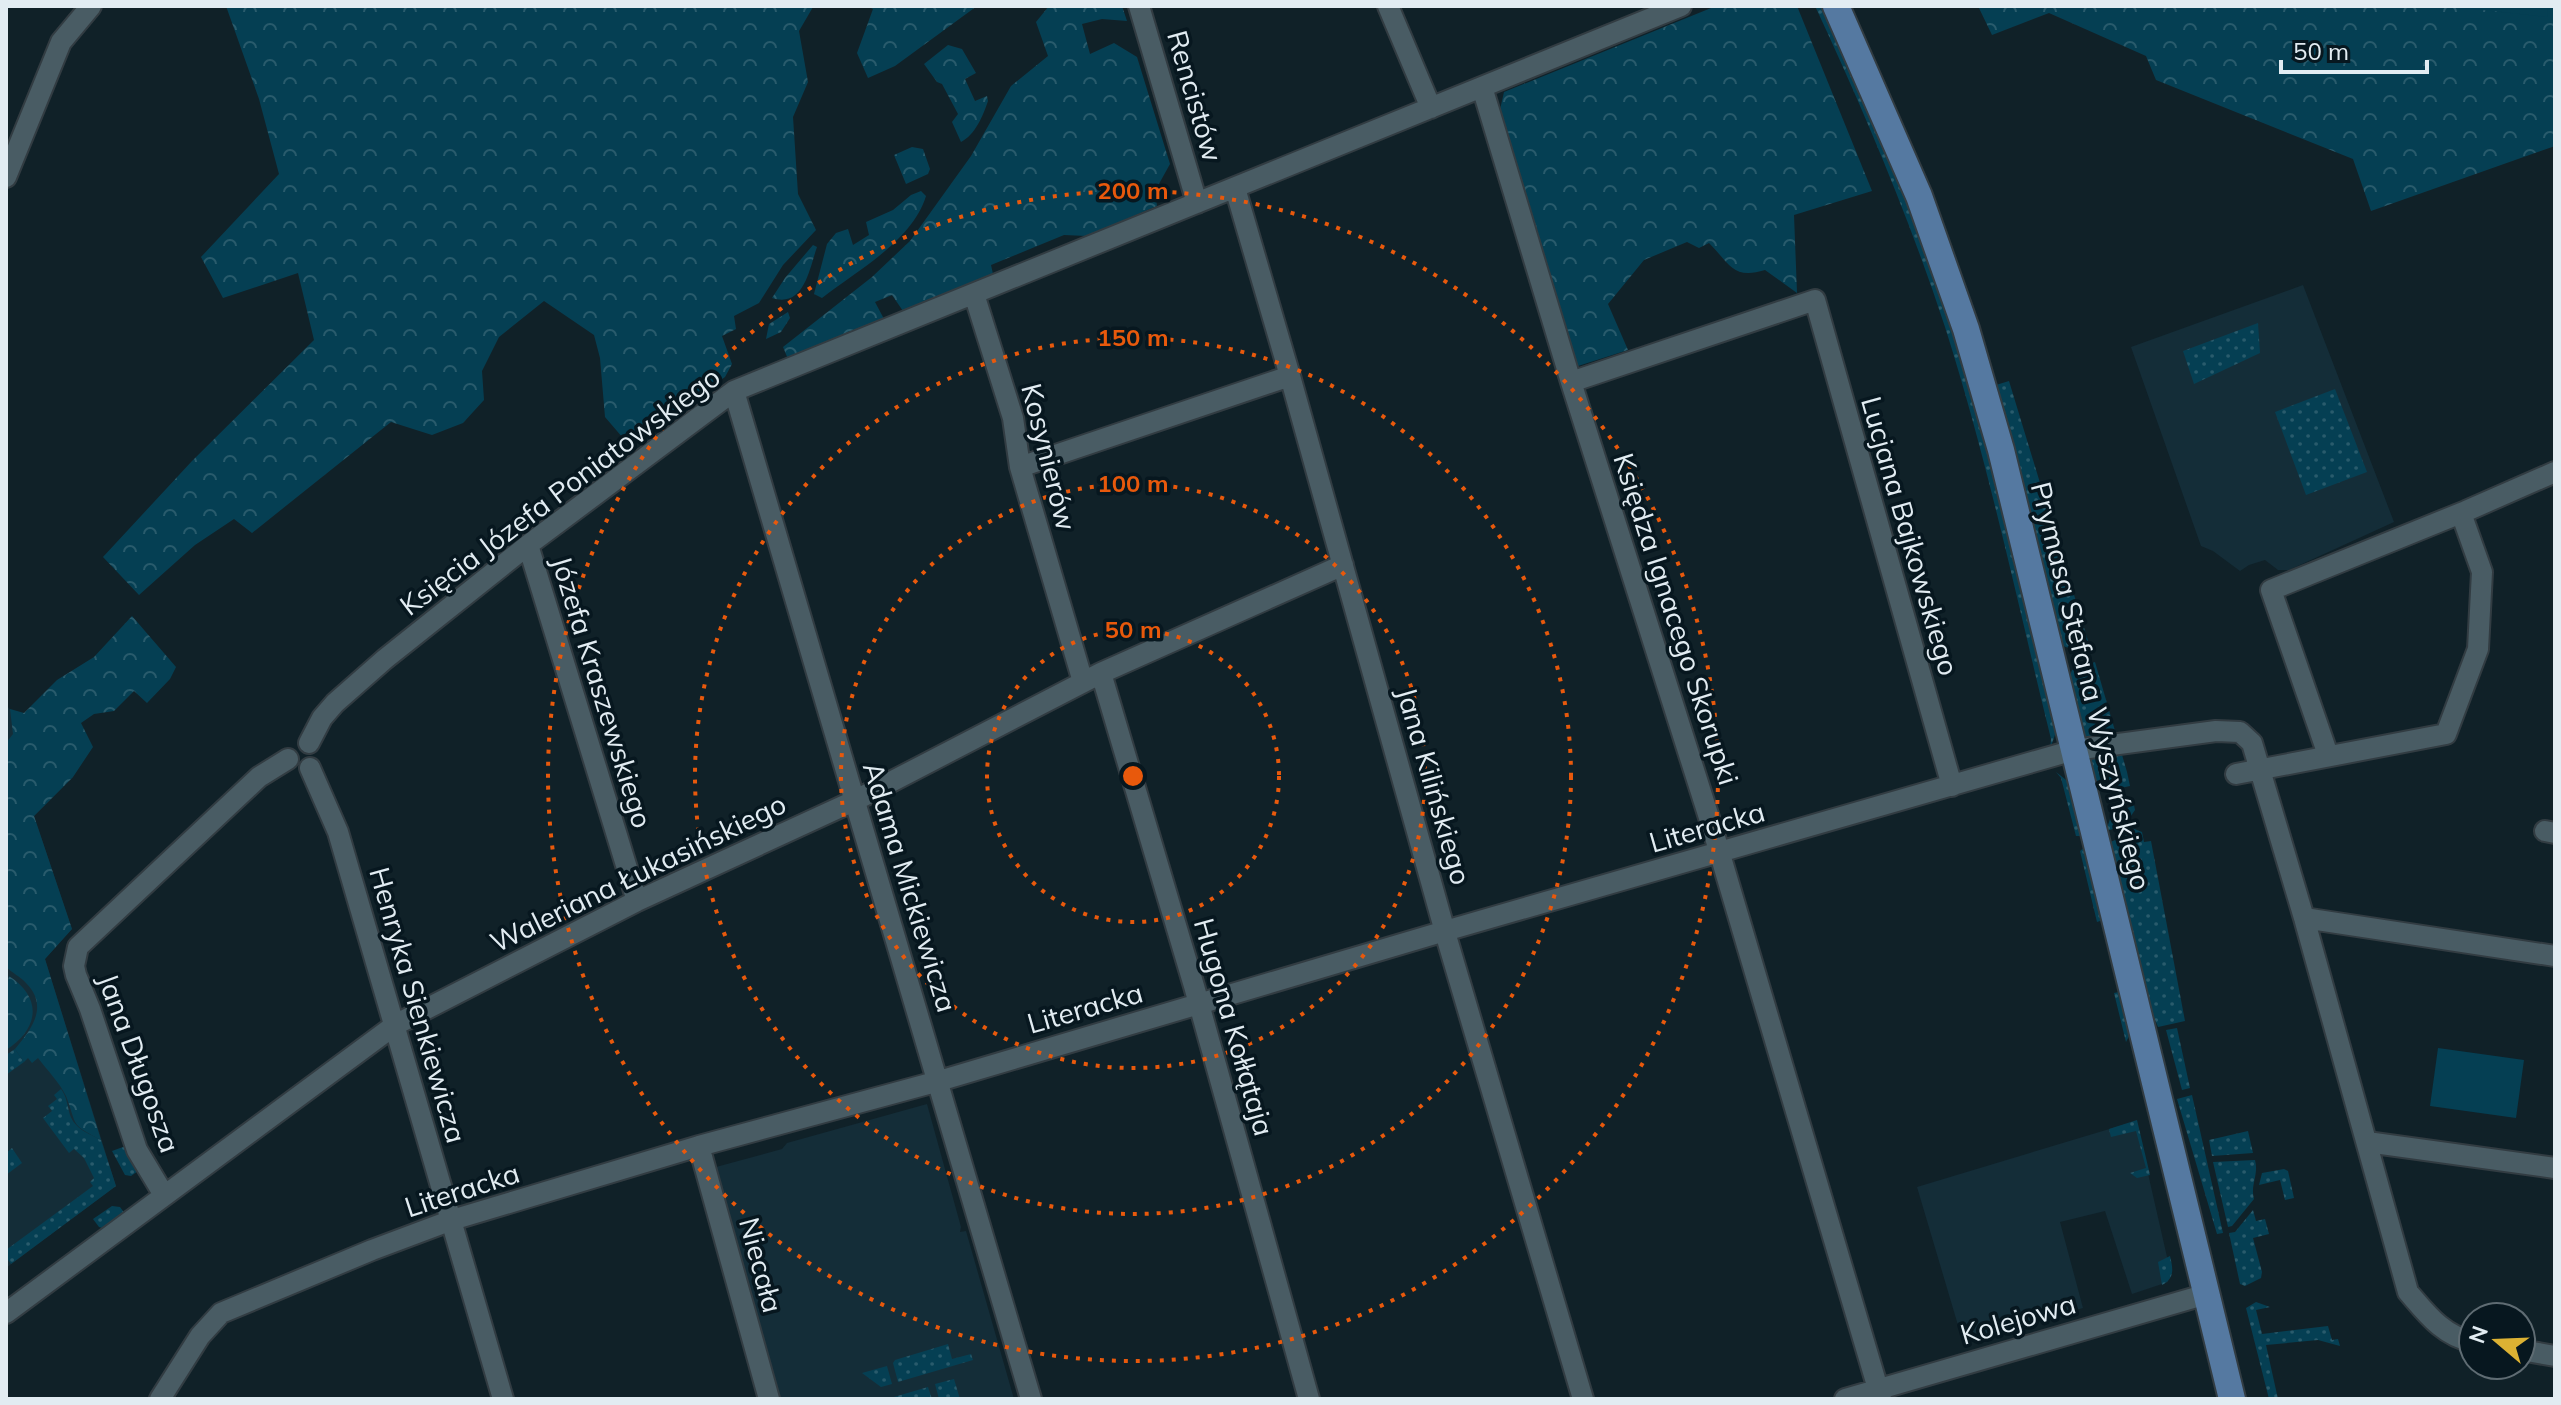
<svg xmlns="http://www.w3.org/2000/svg" width="2561" height="1405" font-family="Mulish,sans-serif">
  <style>
    .built { fill: #142d38 }
    .grass { fill: url(#grass-dots) }
    .forest { fill: url(#forest-crowns) }
    .garden { fill: #053f53 }
    .lines { fill: none; stroke-linecap: round; stroke-linejoin: round }
    .minor-casing { stroke: #323c42; stroke-width: 24 }
    .major-casing { stroke: #323c42; stroke-width: 30 }
    .minor { stroke: #495c64; stroke-width: 20 }
    .major { stroke: #5579a1; stroke-width: 26 }
    .ring { fill: none; stroke: #e8590c; stroke-width: 4; stroke-dasharray: 4 8 }
    .labels { text-anchor: middle; stroke-width: 7; stroke-linejoin: round; paint-order: stroke }
    .street-label { font-size: 28px; fill: #e2ecf2; stroke: #07171f }
    .centre { fill: #e8590c; stroke: #07171f; stroke-width: 4 }
    .ring-label { font-size: 24px; text-anchor: middle; font-weight: bold; fill: #e8590c; stroke: #07171f; stroke-width: 7; stroke-linejoin: round; paint-order: stroke }
  </style>
  <defs>
    <pattern id="grass-dots" width="8" height="8" patternUnits="userSpaceOnUse" patternTransform="scale(2)"><rect width="8" height="8" fill="#053f53"/><path d="M2 2h.1M6 6h.1" fill="none" stroke="#295b6c" stroke-width="1.8" stroke-linecap="round"/></pattern>
    <pattern id="forest-crowns" width="20" height="18" patternUnits="userSpaceOnUse" patternTransform="scale(2)"><rect width="20" height="18" fill="#053f53"/><path d="M2 6a3 3 0 1 1 6 0M12 15a3 3 0 1 1 6 0" fill="none" stroke="#295b6c"/></pattern>
  </defs>
  <rect width="100%" height="100%" fill="#102128"/>
  <path class="built" d="M2303,285l91,237 -105,48h-11l-13,-10 -16,5 -9,6 -27,-20 -12,-5 -70,-199z
    M6,705l67,72 -39,39 38,113 -27,30 71,227 -110,82z
    M927,1104l34,123 -1,5 6,-1 48,168h-234l-64,-232 66,-18 5,-6z
    M2136,1121l34,149 -2,12 -36,12 -27,-83 -45,11 23,86 -120,34 -46,-155z"/>
  <path class="grass" d="M1815,6h8l3,5c45,102 89,203 124,310 44,134 73,274 106,411l-6,17 1,-10c-34,-138 -63,-277 -106,-412 -36,-110 -81,-216 -130,-321z
    M788,312l2,6 -9,14 -15,7 3,-15z
    M2258,323l2,30 -66,31 -11,-33z
    M2009,381l80,263c-12,3 -21,8 -30,-2l-63,-257z
    M2335,389l32,83 -61,23 -31,-83z
    M2095,662l32,110 3,14c-15,3 -29,6 -37,-9l-24,-98 3,-9z
    M2056,772l14,11 12,53h-6l-15,-58z
    M2134,805l1,5 -11,16 -18,5 5,-15z
    M2132,828l10,4 2,10 7,-1 34,180 -27,6 -11,-26 -39,-158 19,-8z
    M2085,847l18,73 -6,2 -17,-71z
    M2119,992l10,44 -3,6 -12,-49z
    M2177,1028l13,60 -8,2 -16,-60z
    M15,1049l9,13 -18,13v-20z
    M61,1089c6,8 6,16 9,26 5,14 18,18 31,25l15,46 -105,78 -5,-7v-7l87,-64 -3,-4 4,-4 -10,-20 -10,-9 -5,4 -26,-35 9,-7 -4,-5 9,-7 -3,-4z
    M2192,1095l31,138 -6,1 -40,-135z
    M2137,1120l13,55 -13,3 -7,-5 16,-5 -10,-37 -25,6 -2,-8z
    M2248,1131l5,22 -41,3 -3,-16z
    M123,1147l3,1 12,23 -7,5 -6,-1 -13,-24z
    M12,1148l10,15 -16,12v-22z
    M2255,1160c4,15 -5,25 -1,39l-22,27 -4,1 -15,-65z
    M2284,1169l4,2 6,27 -9,2 -5,-20 -21,5 3,-12z
    M112,1206l8,1 5,7 -20,15 -6,-2 -6,-8z
    M2253,1210l3,11 9,-2 4,15 -16,4 9,34 -1,6 -16,8 -5,-2 -11,-51 6,-1z
    M2170,1256c3,13 5,22 -8,29l-4,-23z
    M2256,1302l14,5 -14,3 6,24 66,-8 4,14 6,-1 2,7 -22,-6 -52,5 12,54h-9l-23,-91z
    M948,1344l4,15 19,-5 2,6 -75,22 -5,-19 2,-3z
    M887,1366l5,18 -11,3 -19,-14z
    M954,1379l6,20h-21l-4,-15z
    M928,1387l4,12h-45z"/>
  <path class="forest" d="M226,6h590l-3,1 -14,24 9,51 -15,35 5,77 18,36 -33,35 -24,38 -25,13 2,13 -14,7 10,28 -7,13 -84,59 -18,2 -18,-21 -5,-59 -6,-23 -50,-34 -45,36 -17,34 2,29 -21,23 -31,12 -41,-13 -139,111 -18,-14 -39,26 -56,50 -36,-38 89,-96 122,-121 -16,-67 -75,25 -22,-41 78,-83 -20,-75z
    M867,6h110l-82,60 -27,12 -11,-25 16,-44z
    M1049,6h73l5,15 -25,-2 -20,5 8,30 24,-11 23,14 33,107 -15,27 2,15 -70,30 -23,-1 -73,30 2,9 -90,37 -11,-16 -17,7 9,17 -96,40 -5,-12 89,-70 38,-36 61,-85 40,-70 37,-30 -12,-34z
    M1716,6h81l75,185 -78,24 3,78 -32,-23c-32,10 -35,-6 -56,-27l-10,5 -12,-6 -43,18 -36,44 20,46 -50,16 -79,-252 5,-22z
    M1978,6h577v140l-184,65 -18,-52 -197,-79 -10,-24 -97,-43 -57,22z
    M948,45l14,4 14,24 -11,6 10,22 12,-5 1,5c-5,15 -13,34 -27,41l-9,-20 6,-8 -16,-30 -5,-2 -13,-18z
    M912,147l11,2 7,20 -2,5 -22,10 -12,-29z
    M921,191l5,5c-14,45 -68,74 -104,102l-8,-4 13,-50 9,-11 12,-4 5,16 16,-10 -3,-13 27,-12 18,-15z
    M813,245l4,2c-8,23 -13,61 -45,51l13,-20z
    M132,616l44,51 -6,12 -23,24 -13,-12 -20,20 -20,3 -13,9 12,24 -20,30 -39,39 38,113 -27,30 56,181c-32,-17 -23,-13 -35,-44 -6,-13 -19,-26 -28,-38l-6,5 -4,-5 -4,4 -9,-13c17,-20 34,-43 11,-66 -6,-7 -14,-10 -20,-16v-224l7,-9 -3,-25 14,4 33,-33 37,-23z
    M9,976c34,22 30,53 -3,74v-59z"/>
  <path class="garden" d="M2447,6h101l-1,11z
    M2438,1048l86,12 -8,58 -86,-12z"/>
  <g class="lines">
    <defs>
      <path id="minor" d="M1139,6l58,197
        M1388,6l43,102
        M1482,87l89,295 141,445 169,572
        M6,177l55,-135 30,-36
        M1235,188l55,188 157,563 136,460
        M974,294l39,124 7,49 63,215
        M1571,382l244,-82 137,486
        M734,391l297,1008
        M1020,467l270,-91
        M528,545l109,356
        M1101,673l93,313 115,413
        M309,743l13,-25 13,-15 50,-44 143,-114 206,-154 947,-385
        M2328,755l-57,-165 195,-79 89,-39
        M310,768l28,64 165,567
        M2236,774l210,-40 32,-85 4,-77 -21,-59
        M2545,831l10,2
        M2304,918l251,38
        M2367,1142l188,26
        M699,1146l70,253
        M164,1195l-27,-45 -47,-141 -14,-34 -2,-9 4,-19 181,-170 29,-18
        M6,1313l389,-288 242,-124 219,-101 245,-127 242,-108
        M2521,1350l34,6
        M160,1399l40,-63 21,-23 151,-63 80,-30 247,-74 240,-65 506,-150 629,-181 142,-19 24,1 12,11 52,175 104,374c19,22 35,44 65,50
        M1845,1399l362,-105"/>
      <path id="major" d="M1836,6l83,190 47,133 35,121 231,949"/>
    </defs>
    <use href="#minor" class="minor-casing"/>
    <use href="#major" class="major-casing"/>
    <use href="#minor" class="minor"/>
    <use href="#major" class="major"/>
  </g>
  <g class="ring">
    <circle cx="1133" cy="776" r="146"/>
    <circle cx="1133" cy="776" r="292"/>
    <circle cx="1133" cy="776" r="438"/>
    <circle cx="1133" cy="776" r="585"/>
  </g>
  <g class="labels">
    <g class="street-label">
      <text transform="translate(1195 96) rotate(74)" y="10">Rencistów</text>
      <text transform="translate(1049 457) rotate(76)" y="10">Kosynierów</text>
      <text transform="translate(560 491) rotate(-37)" y="10">Księcia Józefa Poniatowskiego</text>
      <text transform="translate(1910 536) rotate(74)" y="10">Lucjana Bajkowskiego</text>
      <text transform="translate(1676 619) rotate(72)" y="10">Księdza Ignacego Skorupki</text>
      <text transform="translate(2091 686) rotate(76)" y="10">Prymasa Stefana Wyszyńskiego</text>
      <text transform="translate(602 692) rotate(73)" y="10">Józefa Kraszewskiego</text>
      <text transform="translate(1434 786) rotate(74)" y="10">Jana Kilińskiego</text>
      <text transform="translate(1707 827) rotate(-16)" y="10">Literacka</text>
      <text transform="translate(638 873) rotate(-26)" y="10">Waleriana Łukasińskiego</text>
      <text transform="translate(910 887) rotate(73)" y="10">Adama Mickiewicza</text>
      <text transform="translate(418 1005) rotate(74)" y="10">Henryka Sienkiewicza</text>
      <text transform="translate(1085 1008) rotate(-16)" y="10">Literacka</text>
      <text transform="translate(1234 1027) rotate(74)" y="10">Hugona Kołłątaja</text>
      <text transform="translate(139 1063) rotate(70)" y="10">Jana Długosza</text>
      <text transform="translate(462 1190) rotate(-18)" y="10">Literacka</text>
      <text transform="translate(761 1265) rotate(75)" y="10">Niecała</text>
      <text transform="translate(2018 1319) rotate(-16)" y="10">Kolejowa</text>
    </g>
  </g>
  <circle cx="1133" cy="776" r="12" class="centre"/>
  <g class="ring-label">
    <text x="1133" y="199">200 m</text>
    <text x="1133" y="346">150 m</text>
    <text x="1133" y="492">100 m</text>
    <text x="1133" y="638">50 m</text>
  </g>
  <rect width="2561" height="1405" fill="none" stroke="#e2ecf2" stroke-width="16"/>
  <g transform="translate(2497 1341) rotate(289)"><circle r="38" fill="#07171f" stroke="#5f6c73" stroke-width="2"/>
  <path d="M0-6L14 30L0 20L-14 30Z" fill="#dcb233"/>
  <text y="-12" font-size="22" font-weight="bold" text-anchor="middle" fill="#e2ecf2">N</text>
  </g>
  <path d="M2281 60v12h146v-12" fill="none" stroke="#e2ecf2" stroke-width="4"/>
  <text x="2293" y="60" font-size="24" fill="#e2ecf2" stroke="#07171f" stroke-width="6" paint-order="stroke">50 m</text>
</svg>
